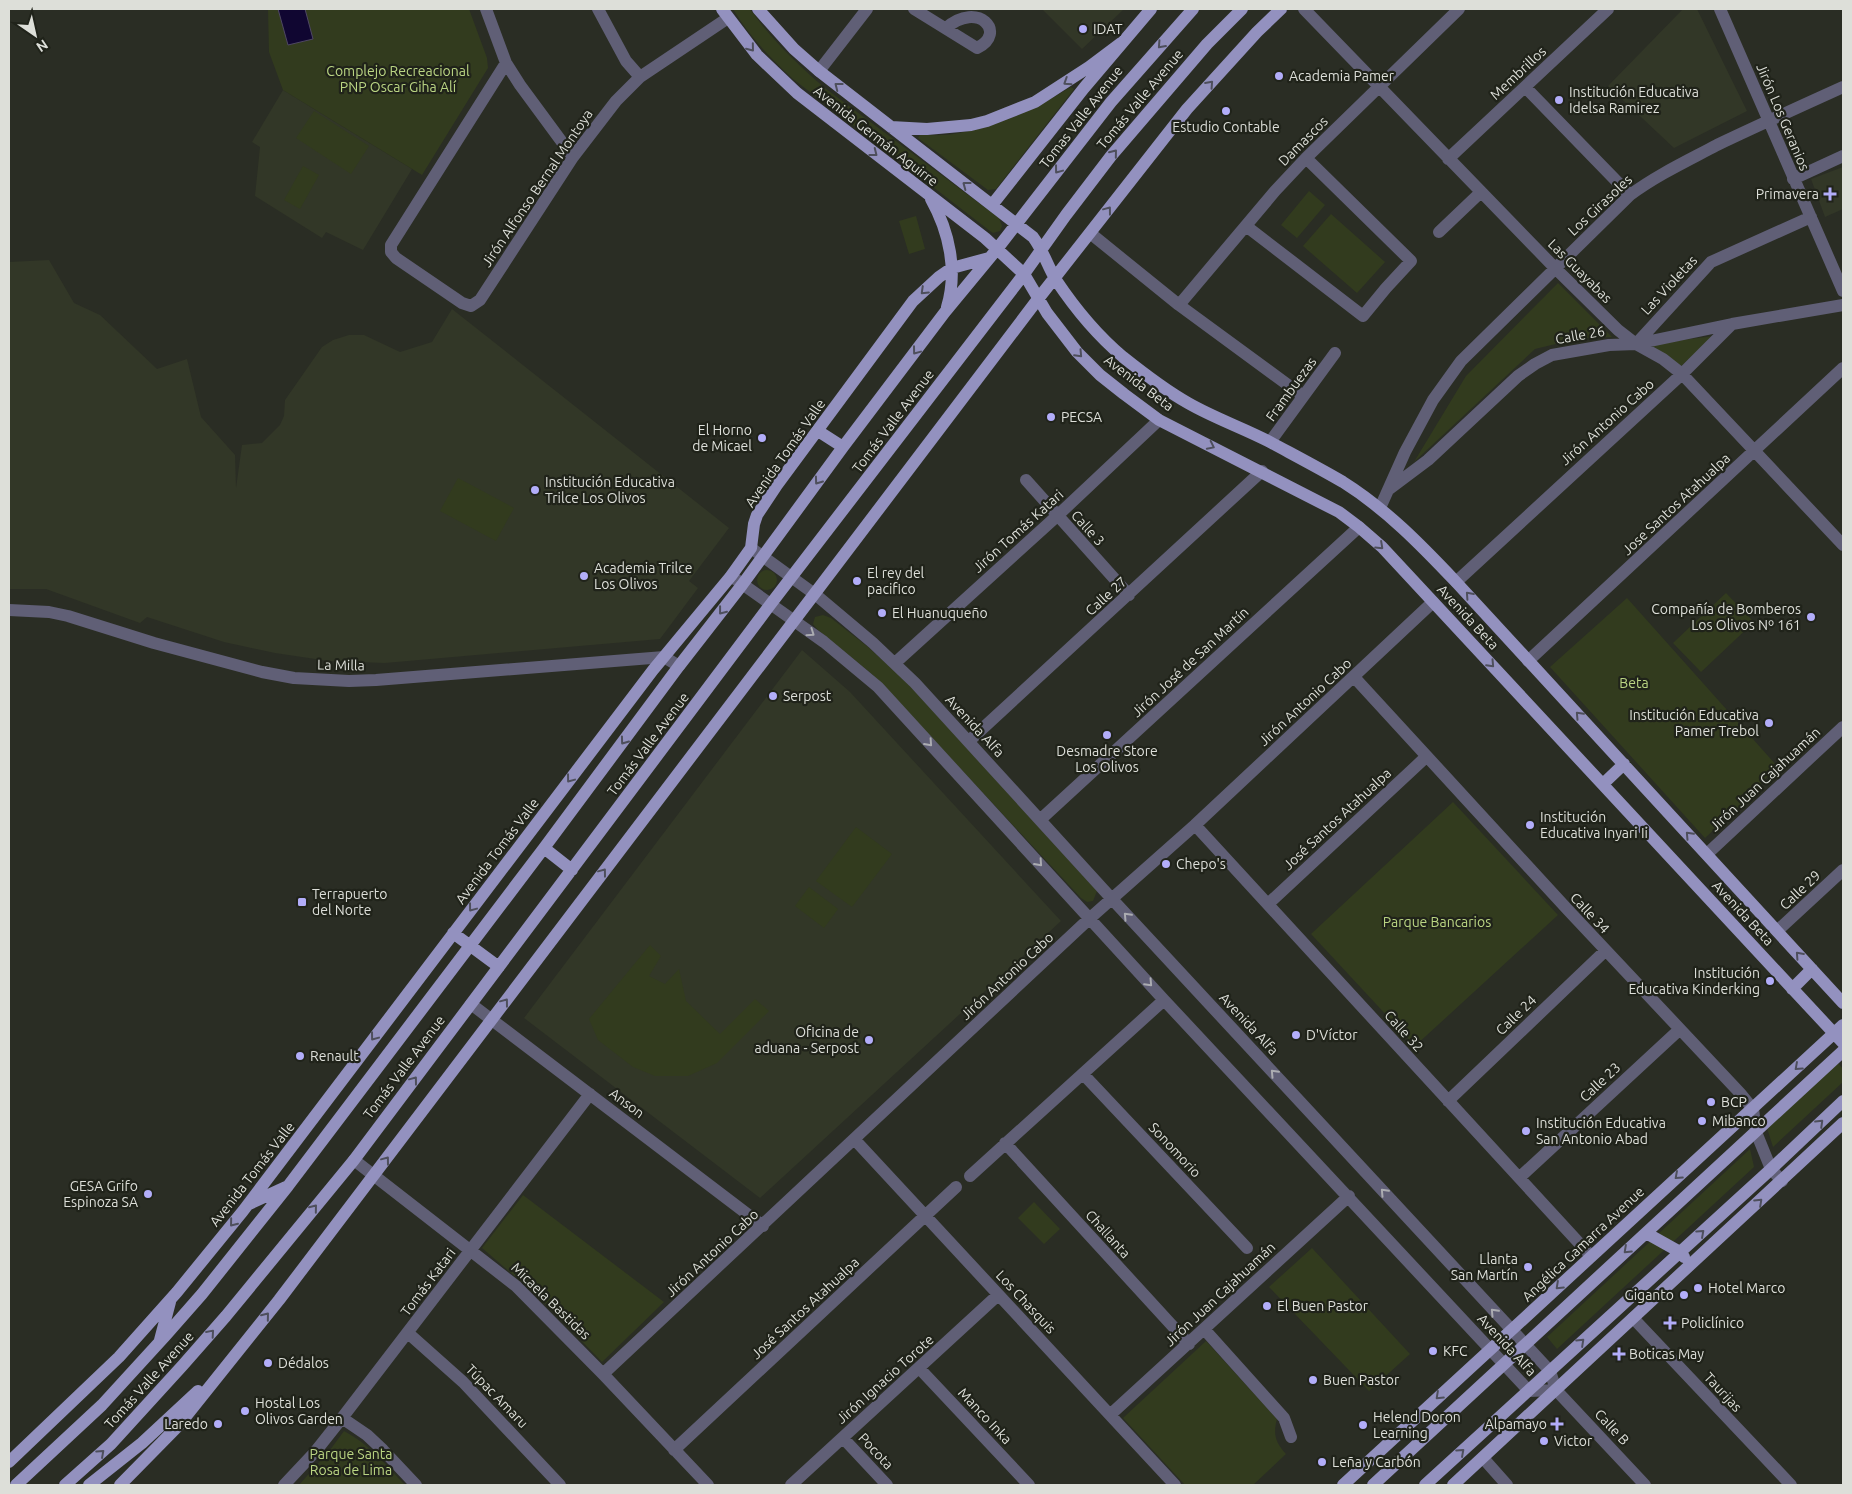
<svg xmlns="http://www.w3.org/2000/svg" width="1852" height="1494" font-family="Ubuntu,sans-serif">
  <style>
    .built { fill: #323727 }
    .green { fill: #323b1e }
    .water { fill: #100631; stroke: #4e4763 }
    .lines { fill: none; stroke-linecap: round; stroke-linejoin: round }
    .minor { stroke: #605f76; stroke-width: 12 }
    .major { stroke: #9391bf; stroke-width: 12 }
    .oneway { stroke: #4e4f5c }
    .oneway2 { stroke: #abacb1 }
    .poi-dot { fill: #b2adf9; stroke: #20231a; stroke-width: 2 }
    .labels { text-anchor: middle; stroke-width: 4.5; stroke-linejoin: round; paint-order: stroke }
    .poi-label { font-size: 14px; fill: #dddfd9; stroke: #20231a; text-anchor: start }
    .park-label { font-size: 14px; fill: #bad583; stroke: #20231a }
    .street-label { font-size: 14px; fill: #dddfd9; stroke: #20231a }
  </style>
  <rect width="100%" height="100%" fill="#2a2d24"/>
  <path class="built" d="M1042,9h82l-42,40z
    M1683,9h14l50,102 -73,37 -66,-62z
    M283,90l129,79 -49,81 -37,-18 -4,6 -67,-42 5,-49 -8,-5z
    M1843,167v42l-18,8 -14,-38z
    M49,260l25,43 26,12 57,54 30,-10 14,58 34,38 1,33 6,-43 20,-2 18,-18 4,-9 1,-16 37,-53 11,-7 16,-5h15l36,17 32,-10 20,-33 277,219 -40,53 9,7 -38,51 -275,24 -56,-2 -54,-8 -51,-11 -77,-25 -7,6 -94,-34h-37v-327z
    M802,650l48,42 211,229 -301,277 -236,-180z"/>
  <path class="green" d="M268,9h201l18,49 1,10 -66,107 -139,-85 -14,-38z
    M733,9h17c21,30 47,55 75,79l174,130 3,8 -2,5 -7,2 -3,-2 -197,-152c-23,-21 -44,-43 -60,-70z
    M1071,87l3,2 -78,100 -8,1 -70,-52 2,-3c13,0 27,1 39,-2 41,-7 77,-25 112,-46z
    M314,111l55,35 -18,28 -55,-36z
    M303,166l16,9 -19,34 -16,-9z
    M1309,191l16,14 -28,33 -16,-13z
    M1331,214l54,48 -28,31 -54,-47z
    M916,216l9,33 -16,5 -10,-33z
    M1558,283l54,54 -36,2 -41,10 -121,113 52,-86z
    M1714,336l-34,31 -30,-23z
    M458,478l56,30 -18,33 -56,-30z
    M757 580a10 10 0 1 1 20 0a10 10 0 1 1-20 0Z
    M1726,593l28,29 -53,50 -28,-29z
    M1627,598l150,168 -29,32 -43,40 -155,-171z
    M823,615l8,3 37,29 39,35 190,209 -4,10 -6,1 -6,-4 -208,-223 -55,-45 -5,-6 2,-7z
    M1453,802l105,113 -143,131 -104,-112z
    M856,827l36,27 -40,53 -36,-26z
    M809,887l29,22 -14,19 -29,-22z
    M650,945l11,11 -12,20 16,8 14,-15 7,32 34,33 35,-35 14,12 -52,52 -29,13h-33l-22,-9 -35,-27 -9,-21z
    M1838,1063l5,6v13l-70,65 -6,-19z
    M1750,1149l4,18 -197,182 -10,-12z
    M523,1195l141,107 -62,60 -63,-65 -57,-49z
    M1034,1202l26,27 -16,15 -26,-26z
    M1312,1248l98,106 -41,37 -100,-104z
    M1206,1341l71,78c-4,15 -2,23 9,35l-33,31h-68l-62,-67z
    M344,1431c25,13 42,34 61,54h-106l31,-35z"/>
  <path class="water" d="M278,9h27l8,30 -25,6z"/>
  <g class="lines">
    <path class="minor" d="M486,9l20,54 14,22 53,72
      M598,9l28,52 14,16
      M914,9l63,39c31,-15 1,-48 -31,-20
      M1304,9l251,259 63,62 18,14 27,15 19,15 161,171
      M1720,9l123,282
      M506,63l-115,182v7l5,6 66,45 9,3 9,-6 93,-143 43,-56 24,-24 88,-59
      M819,71l48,-62
      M1525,87l105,108
      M1448,159l160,-150
      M1793,179l50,-23
      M1246,226l117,90 23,-28 25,-27 -105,-103
      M1439,232l42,-40
      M1090,233l89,72 124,91
      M1179,305l96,-114 31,-33 153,-149
      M1636,344l75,-82 100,-45
      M1270,442l65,-89
      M1026,480l103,115
      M1388,490l17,-38 28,-52 28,-39 169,-166c27,-20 57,-34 87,-50 42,-20 84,-39 126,-58
      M1380,508l8,-18 40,-30 90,-84 17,-12 17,-9 57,-10 27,-1 96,-20 111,-19
      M751,548l65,47 57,48 42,40 197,216 438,472 6,19 89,95
      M731,576l93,66 54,45 286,313 365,391 27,-1
      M1456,582l226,-208 50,-50
      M9,610l40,2 19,4 86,27 108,29 32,6 55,3 27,-1 288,-23 15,9
      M1528,661l315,-293
      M895,663l162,-147 102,-96
      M1354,677l214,233 172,183 13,16 3,23 15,37 11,12
      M969,741l293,-270
      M1041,819l318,-292
      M1195,825l396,431
      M1707,854l136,-127
      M1268,904l158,-147
      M1777,931l66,-61
      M471,1004l292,222
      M1083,1074l164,174
      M1448,1101l157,-150
      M855,1140l320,345
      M1005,1143l184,201
      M354,1160l162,126 87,88 105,111
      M970,1176l194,-176
      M1520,1177l159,-147
      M1633,1318l158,167
      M1204,1329l80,89 7,19
      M408,1333l55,49 97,103
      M919,1368l110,117
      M603,1374l486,-455 106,-94 238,-223
      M1111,1414l238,-218
      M342,1418l25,17 16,15 33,35
      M843,1438l44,47
      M674,1450l282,-263
      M1483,1458l24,27
      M284,1485l31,-33 27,-34 248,-324
      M791,1485l207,-190"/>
    <path class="major" d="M722,9l35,46 40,38 188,145 39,36 23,39 30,39 23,23 24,19 35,26 180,92 20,15 23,20 461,496
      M758,9l36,40 25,22 214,166c11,15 14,28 23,43 18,27 42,56 67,77 20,16 42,33 65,46 26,15 55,25 82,39 24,13 49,26 73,40 43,27 78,63 113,100l387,421
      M891,127l36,2 44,-4 16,-4 48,-19 54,-35 32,-24
      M931,199c18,32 27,72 16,108
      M992,205l92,-117 67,-79
      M818,431l25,16
      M1603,784l21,-20
      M544,848l28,22
      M453,933l46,34
      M1792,989l20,-20
      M249,1204l37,-17
      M1646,1233l34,19 4,5
      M160,1340l10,-38
      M9,1462l110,-105 58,-65 66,-81 410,-541 78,-94 20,-28 3,-24 3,-9 20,-30 136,-184 26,-24 13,-9 37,-10
      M16,1485l86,-80 64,-70 36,-41 86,-108 256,-338 135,-182 63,-81 101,-138 102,-135 52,-63 114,-147 82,-93
      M65,1485l46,-41 72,-79 43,-49 128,-156 416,-555 254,-331 42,-59 45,-59 96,-112 35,-35
      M89,1485l53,-42 56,-52
      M120,1485l59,-60 100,-125 759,-1001 149,-190 70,-77 24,-23
      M1343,1485l500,-460
      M1373,1485l470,-434
      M1425,1485l344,-314 74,-70
      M1453,1485l390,-362"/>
  </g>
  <defs><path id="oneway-chevron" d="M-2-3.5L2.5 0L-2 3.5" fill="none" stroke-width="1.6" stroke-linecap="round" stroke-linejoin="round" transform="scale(1.25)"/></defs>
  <g class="oneway">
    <use href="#oneway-chevron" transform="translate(1161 45) rotate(132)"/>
    <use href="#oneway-chevron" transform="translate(751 48) rotate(51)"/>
    <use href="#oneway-chevron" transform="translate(1067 82) rotate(147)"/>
    <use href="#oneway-chevron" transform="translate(1210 84) rotate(-48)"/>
    <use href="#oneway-chevron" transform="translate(838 86) rotate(-142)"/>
    <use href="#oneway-chevron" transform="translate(874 153) rotate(38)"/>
    <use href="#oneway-chevron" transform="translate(1114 153) rotate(-51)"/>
    <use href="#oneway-chevron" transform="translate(1058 170) rotate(127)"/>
    <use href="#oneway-chevron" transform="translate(966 185) rotate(-143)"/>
    <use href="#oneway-chevron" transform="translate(1108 210) rotate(-53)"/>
    <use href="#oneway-chevron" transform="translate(924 291) rotate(136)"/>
    <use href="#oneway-chevron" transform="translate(916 351) rotate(127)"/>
    <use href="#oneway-chevron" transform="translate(1079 354) rotate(47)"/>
    <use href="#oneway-chevron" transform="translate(1211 446) rotate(26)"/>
    <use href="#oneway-chevron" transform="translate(818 481) rotate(126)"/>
    <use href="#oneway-chevron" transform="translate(1380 546) rotate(43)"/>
    <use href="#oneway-chevron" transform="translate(1469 595) rotate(-132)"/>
    <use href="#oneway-chevron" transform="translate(722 611) rotate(128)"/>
    <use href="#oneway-chevron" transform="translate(1491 664) rotate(47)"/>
    <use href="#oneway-chevron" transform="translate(1579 715) rotate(-133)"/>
    <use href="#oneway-chevron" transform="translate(624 741) rotate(126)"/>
    <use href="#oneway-chevron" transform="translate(570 779) rotate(127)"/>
    <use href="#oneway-chevron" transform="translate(1689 835) rotate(-133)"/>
    <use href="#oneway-chevron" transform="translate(603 872) rotate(-53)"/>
    <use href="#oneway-chevron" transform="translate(472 908) rotate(127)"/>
    <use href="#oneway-chevron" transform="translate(1799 955) rotate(-132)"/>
    <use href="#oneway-chevron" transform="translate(505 1002) rotate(-53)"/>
    <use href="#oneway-chevron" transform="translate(374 1037) rotate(127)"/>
    <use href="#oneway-chevron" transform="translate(1798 1067) rotate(138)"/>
    <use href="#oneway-chevron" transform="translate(414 1080) rotate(-53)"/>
    <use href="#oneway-chevron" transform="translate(1820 1123) rotate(-44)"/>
    <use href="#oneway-chevron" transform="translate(386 1160) rotate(-53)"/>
    <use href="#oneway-chevron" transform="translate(1678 1176) rotate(138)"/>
    <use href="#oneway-chevron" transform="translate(1759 1202) rotate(-43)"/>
    <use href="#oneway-chevron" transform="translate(314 1208) rotate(-51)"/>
    <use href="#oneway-chevron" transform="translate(233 1223) rotate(129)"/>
    <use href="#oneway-chevron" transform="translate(1701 1233) rotate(-42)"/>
    <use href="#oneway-chevron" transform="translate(1627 1250) rotate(137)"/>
    <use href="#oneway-chevron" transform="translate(1559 1286) rotate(137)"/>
    <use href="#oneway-chevron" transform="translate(266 1316) rotate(-51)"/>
    <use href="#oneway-chevron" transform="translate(211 1333) rotate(-49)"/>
    <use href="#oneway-chevron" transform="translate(1581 1342) rotate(-43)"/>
    <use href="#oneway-chevron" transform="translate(1439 1396) rotate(137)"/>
    <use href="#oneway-chevron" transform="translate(1461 1452) rotate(-42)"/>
    <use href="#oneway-chevron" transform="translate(101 1453) rotate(-42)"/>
  </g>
  <g class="oneway2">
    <use href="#oneway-chevron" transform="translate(811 633) rotate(35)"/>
    <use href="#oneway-chevron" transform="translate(929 743) rotate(48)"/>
    <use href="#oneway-chevron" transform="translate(1039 863) rotate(48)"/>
    <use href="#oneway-chevron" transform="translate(1127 916) rotate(-133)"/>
    <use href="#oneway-chevron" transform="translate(1149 983) rotate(47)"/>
    <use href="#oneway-chevron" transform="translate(1274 1073) rotate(-133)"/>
    <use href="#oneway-chevron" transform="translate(1384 1192) rotate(-133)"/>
    <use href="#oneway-chevron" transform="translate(1494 1312) rotate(-133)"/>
  </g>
  <g class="poi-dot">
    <circle cx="1083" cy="29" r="5"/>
    <circle cx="1279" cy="76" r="5"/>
    <circle cx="1559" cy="100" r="5"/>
    <circle cx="1226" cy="111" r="5"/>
    <path d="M1827.5 186.5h5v5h5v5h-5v5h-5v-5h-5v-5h5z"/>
    <circle cx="1051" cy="417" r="5"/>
    <circle cx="762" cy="438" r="5"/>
    <circle cx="535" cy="490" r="5"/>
    <circle cx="584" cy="576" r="5"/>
    <circle cx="857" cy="581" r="5"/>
    <circle cx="882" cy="613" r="5"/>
    <circle cx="1811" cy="617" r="5"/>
    <circle cx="773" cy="696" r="5"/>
    <circle cx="1769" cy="723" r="5"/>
    <circle cx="1107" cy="735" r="5"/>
    <circle cx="1530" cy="825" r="5"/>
    <circle cx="1166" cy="864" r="5"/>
    <rect x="297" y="897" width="10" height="10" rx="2.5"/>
    <circle cx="1770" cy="981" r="5"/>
    <circle cx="1296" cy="1035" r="5"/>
    <circle cx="869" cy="1040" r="5"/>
    <circle cx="300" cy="1056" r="5"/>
    <circle cx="1711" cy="1102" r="5"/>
    <circle cx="1702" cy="1121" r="5"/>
    <circle cx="1526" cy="1131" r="5"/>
    <circle cx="148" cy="1194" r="5"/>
    <circle cx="1528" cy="1267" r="5"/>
    <circle cx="1698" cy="1288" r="5"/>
    <circle cx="1684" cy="1295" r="5"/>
    <circle cx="1267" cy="1306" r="5"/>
    <path d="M1667.5 1315.5h5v5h5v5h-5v5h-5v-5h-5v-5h5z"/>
    <circle cx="1433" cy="1351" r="5"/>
    <path d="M1616.5 1346.5h5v5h5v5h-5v5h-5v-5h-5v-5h5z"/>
    <circle cx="268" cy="1363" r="5"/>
    <circle cx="1313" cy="1380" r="5"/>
    <circle cx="245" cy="1411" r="5"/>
    <circle cx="218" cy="1424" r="5"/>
    <path d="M1554.5 1416.5h5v5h5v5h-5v5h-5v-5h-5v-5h5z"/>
    <circle cx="1363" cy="1425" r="5"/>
    <circle cx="1544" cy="1441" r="5"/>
    <circle cx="1322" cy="1462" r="5"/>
  </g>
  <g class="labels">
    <g class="poi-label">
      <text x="1093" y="34">IDAT</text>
      <text x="1289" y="81">Academia Pamer</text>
      <text x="1569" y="97">Institución Educativa<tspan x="1569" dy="16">Idelsa Ramirez</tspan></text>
      <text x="1226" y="132" text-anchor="middle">Estudio Contable</text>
      <text x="1819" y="199" text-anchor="end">Primavera</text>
      <text x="1061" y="422">PECSA</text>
      <text x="752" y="435" text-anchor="end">El Horno<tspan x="752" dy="16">de Micael</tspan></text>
      <text x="545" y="487">Institución Educativa<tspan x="545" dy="16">Trilce Los Olivos</tspan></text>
      <text x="594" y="573">Academia Trilce<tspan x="594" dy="16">Los Olivos</tspan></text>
      <text x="867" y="578">El rey del<tspan x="867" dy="16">pacifico</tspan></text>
      <text x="1801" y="614" text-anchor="end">Compañía de Bomberos<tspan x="1801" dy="16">Los Olivos Nº 161</tspan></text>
      <text x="892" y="618">El Huanuqueño</text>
      <text x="783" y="701">Serpost</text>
      <text x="1759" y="720" text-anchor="end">Institución Educativa<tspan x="1759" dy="16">Pamer Trebol</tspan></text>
      <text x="1107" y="756" text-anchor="middle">Desmadre Store<tspan x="1107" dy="16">Los Olivos</tspan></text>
      <text x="1540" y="822">Institución<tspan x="1540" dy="16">Educativa Inyari Ii</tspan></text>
      <text x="1176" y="869">Chepo's</text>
      <text x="312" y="899">Terrapuerto<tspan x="312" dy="16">del Norte</tspan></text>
      <text x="1760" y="978" text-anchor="end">Institución<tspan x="1760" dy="16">Educativa Kinderking</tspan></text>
      <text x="859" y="1037" text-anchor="end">Oficina de<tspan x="859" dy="16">aduana - Serpost</tspan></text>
      <text x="1306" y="1040">D'Víctor</text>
      <text x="310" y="1061">Renault</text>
      <text x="1721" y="1107">BCP</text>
      <text x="1712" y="1126">Mibanco</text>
      <text x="1536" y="1128">Institución Educativa<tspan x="1536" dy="16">San Antonio Abad</tspan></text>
      <text x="138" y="1191" text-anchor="end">GESA Grifo<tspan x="138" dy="16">Espinoza SA</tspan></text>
      <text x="1518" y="1264" text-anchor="end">Llanta<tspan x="1518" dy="16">San Martín</tspan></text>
      <text x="1708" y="1293">Hotel Marco</text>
      <text x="1674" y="1300" text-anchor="end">Giganto</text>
      <text x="1277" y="1311">El Buen Pastor</text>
      <text x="1681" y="1328">Policlínico</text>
      <text x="1443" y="1356">KFC</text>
      <text x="1629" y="1359">Boticas May</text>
      <text x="278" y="1368">Dédalos</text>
      <text x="1323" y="1385">Buen Pastor</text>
      <text x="255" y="1408">Hostal Los<tspan x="255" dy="16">Olivos Garden</tspan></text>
      <text x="1373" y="1422">Helend Doron<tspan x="1373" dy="16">Learning</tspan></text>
      <text x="208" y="1429" text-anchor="end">Laredo</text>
      <text x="1547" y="1429" text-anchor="end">Alpamayo</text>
      <text x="1554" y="1446">Victor</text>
      <text x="1332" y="1467">Leña y Carbón</text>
    </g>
    <g class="park-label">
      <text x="398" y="76">Complejo Recreacional<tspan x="398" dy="16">PNP Oscar Giha Alí</tspan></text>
      <text x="1634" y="688">Beta</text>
      <text x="1437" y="927">Parque Bancarios</text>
      <text x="351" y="1459">Parque Santa<tspan x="351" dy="16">Rosa de Lima</tspan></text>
    </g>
    <g class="street-label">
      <text transform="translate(1518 73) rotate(-43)" y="5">Membrillos</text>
      <text transform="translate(1140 99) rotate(-50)" y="5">Tomás Valle Avenue</text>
      <text transform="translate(1081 117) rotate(-52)" y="5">Tomas Valle Avenue</text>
      <text transform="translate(1783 117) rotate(67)" y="5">Jirón Los Geranios</text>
      <text transform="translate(876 136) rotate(38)" y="5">Avenida Germán Aguirre</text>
      <text transform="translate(1303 141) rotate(-45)" y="5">Damascos</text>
      <text transform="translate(537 188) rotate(-56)" y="5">Jirón Alfonso Bernal Montoya</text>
      <text transform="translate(1600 205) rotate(-43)" y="5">Los Girasoles</text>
      <text transform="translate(1580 271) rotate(45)" y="5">Las Guayabas</text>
      <text transform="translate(1669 285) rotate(-47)" y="5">Las Violetas</text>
      <text transform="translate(1580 335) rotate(-10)" y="5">Calle 26</text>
      <text transform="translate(1139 383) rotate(37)" y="5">Avenida Beta</text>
      <text transform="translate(1291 389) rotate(-54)" y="5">Frambuezas</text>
      <text transform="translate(893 421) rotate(-53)" y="5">Tomás Valle Avenue</text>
      <text transform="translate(1607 422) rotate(-42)" y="5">Jirón Antonio Cabo</text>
      <text transform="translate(785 453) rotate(-55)" y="5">Avenida Tomás Valle</text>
      <text transform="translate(1676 504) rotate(-43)" y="5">Jose Santos Atahualpa</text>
      <text transform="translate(1088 528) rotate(48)" y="5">Calle 3</text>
      <text transform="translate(1018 531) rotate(-42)" y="5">Jirón Tomás Katari</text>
      <text transform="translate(1106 596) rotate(-42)" y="5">Calle 27</text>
      <text transform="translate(1468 617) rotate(47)" y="5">Avenida Beta</text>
      <text transform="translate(1190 662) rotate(-43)" y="5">Jirón José de San Martín</text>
      <text transform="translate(341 665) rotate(1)" y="5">La Milla</text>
      <text transform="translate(1305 702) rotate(-43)" y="5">Jirón Antonio Cabo</text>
      <text transform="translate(975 726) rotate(47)" y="5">Avenida Alfa</text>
      <text transform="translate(648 744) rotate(-53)" y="5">Tomás Valle Avenue</text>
      <text transform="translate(1765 779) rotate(-43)" y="5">Jirón Juan Cajahuamán</text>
      <text transform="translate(1337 819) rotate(-43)" y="5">José Santos Atahualpa</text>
      <text transform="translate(497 851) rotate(-53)" y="5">Avenida Tomás Valle</text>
      <text transform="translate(1800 890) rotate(-43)" y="5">Calle 29</text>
      <text transform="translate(1590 913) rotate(47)" y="5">Calle 34</text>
      <text transform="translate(1743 913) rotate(47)" y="5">Avenida Beta</text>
      <text transform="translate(1007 976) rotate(-43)" y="5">Jirón Antonio Cabo</text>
      <text transform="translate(1516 1015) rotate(-44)" y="5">Calle 24</text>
      <text transform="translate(1249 1024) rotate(47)" y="5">Avenida Alfa</text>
      <text transform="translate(1404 1031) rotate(48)" y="5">Calle 32</text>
      <text transform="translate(404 1067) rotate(-53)" y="5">Tomás Valle Avenue</text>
      <text transform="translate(1600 1082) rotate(-43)" y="5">Calle 23</text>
      <text transform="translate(627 1103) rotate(37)" y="5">Anson</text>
      <text transform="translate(1175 1150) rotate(47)" y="5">Sonomorio</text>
      <text transform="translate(252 1174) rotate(-52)" y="5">Avenida Tomás Valle</text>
      <text transform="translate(1108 1234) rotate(48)" y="5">Challanta</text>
      <text transform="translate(1583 1244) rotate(-43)" y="5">Angélica Gamarra Avenue</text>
      <text transform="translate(712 1253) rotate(-43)" y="5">Jirón Antonio Cabo</text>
      <text transform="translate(428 1282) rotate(-53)" y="5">Tomás Katari</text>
      <text transform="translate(1220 1294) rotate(-43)" y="5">Jirón Juan Cajahuamán</text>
      <text transform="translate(551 1301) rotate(44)" y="5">Micaela Bastidas</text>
      <text transform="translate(1026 1302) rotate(47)" y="5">Los Chasquis</text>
      <text transform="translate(805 1308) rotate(-43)" y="5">José Santos Atahualpa</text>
      <text transform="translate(1507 1345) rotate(47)" y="5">Avenida Alfa</text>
      <text transform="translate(885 1379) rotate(-42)" y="5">Jirón Ignacio Torote</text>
      <text transform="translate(149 1380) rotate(-48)" y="5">Tomás Valle Avenue</text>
      <text transform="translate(1723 1392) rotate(47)" y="5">Taurijas</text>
      <text transform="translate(497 1396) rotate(46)" y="5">Túpac Amaru</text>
      <text transform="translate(985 1416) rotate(47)" y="5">Manco Inka</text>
      <text transform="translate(1612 1427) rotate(47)" y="5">Calle B</text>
      <text transform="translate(876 1451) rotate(47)" y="5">Pocota</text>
    </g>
  </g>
  <rect width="1852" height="1494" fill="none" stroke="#dddfd9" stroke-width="20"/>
  <g transform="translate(35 35) rotate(146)" stroke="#20231a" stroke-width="4" paint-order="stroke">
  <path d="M0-4L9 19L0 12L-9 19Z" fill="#dddfd9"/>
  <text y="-8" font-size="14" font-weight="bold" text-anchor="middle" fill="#dddfd9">N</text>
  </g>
</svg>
